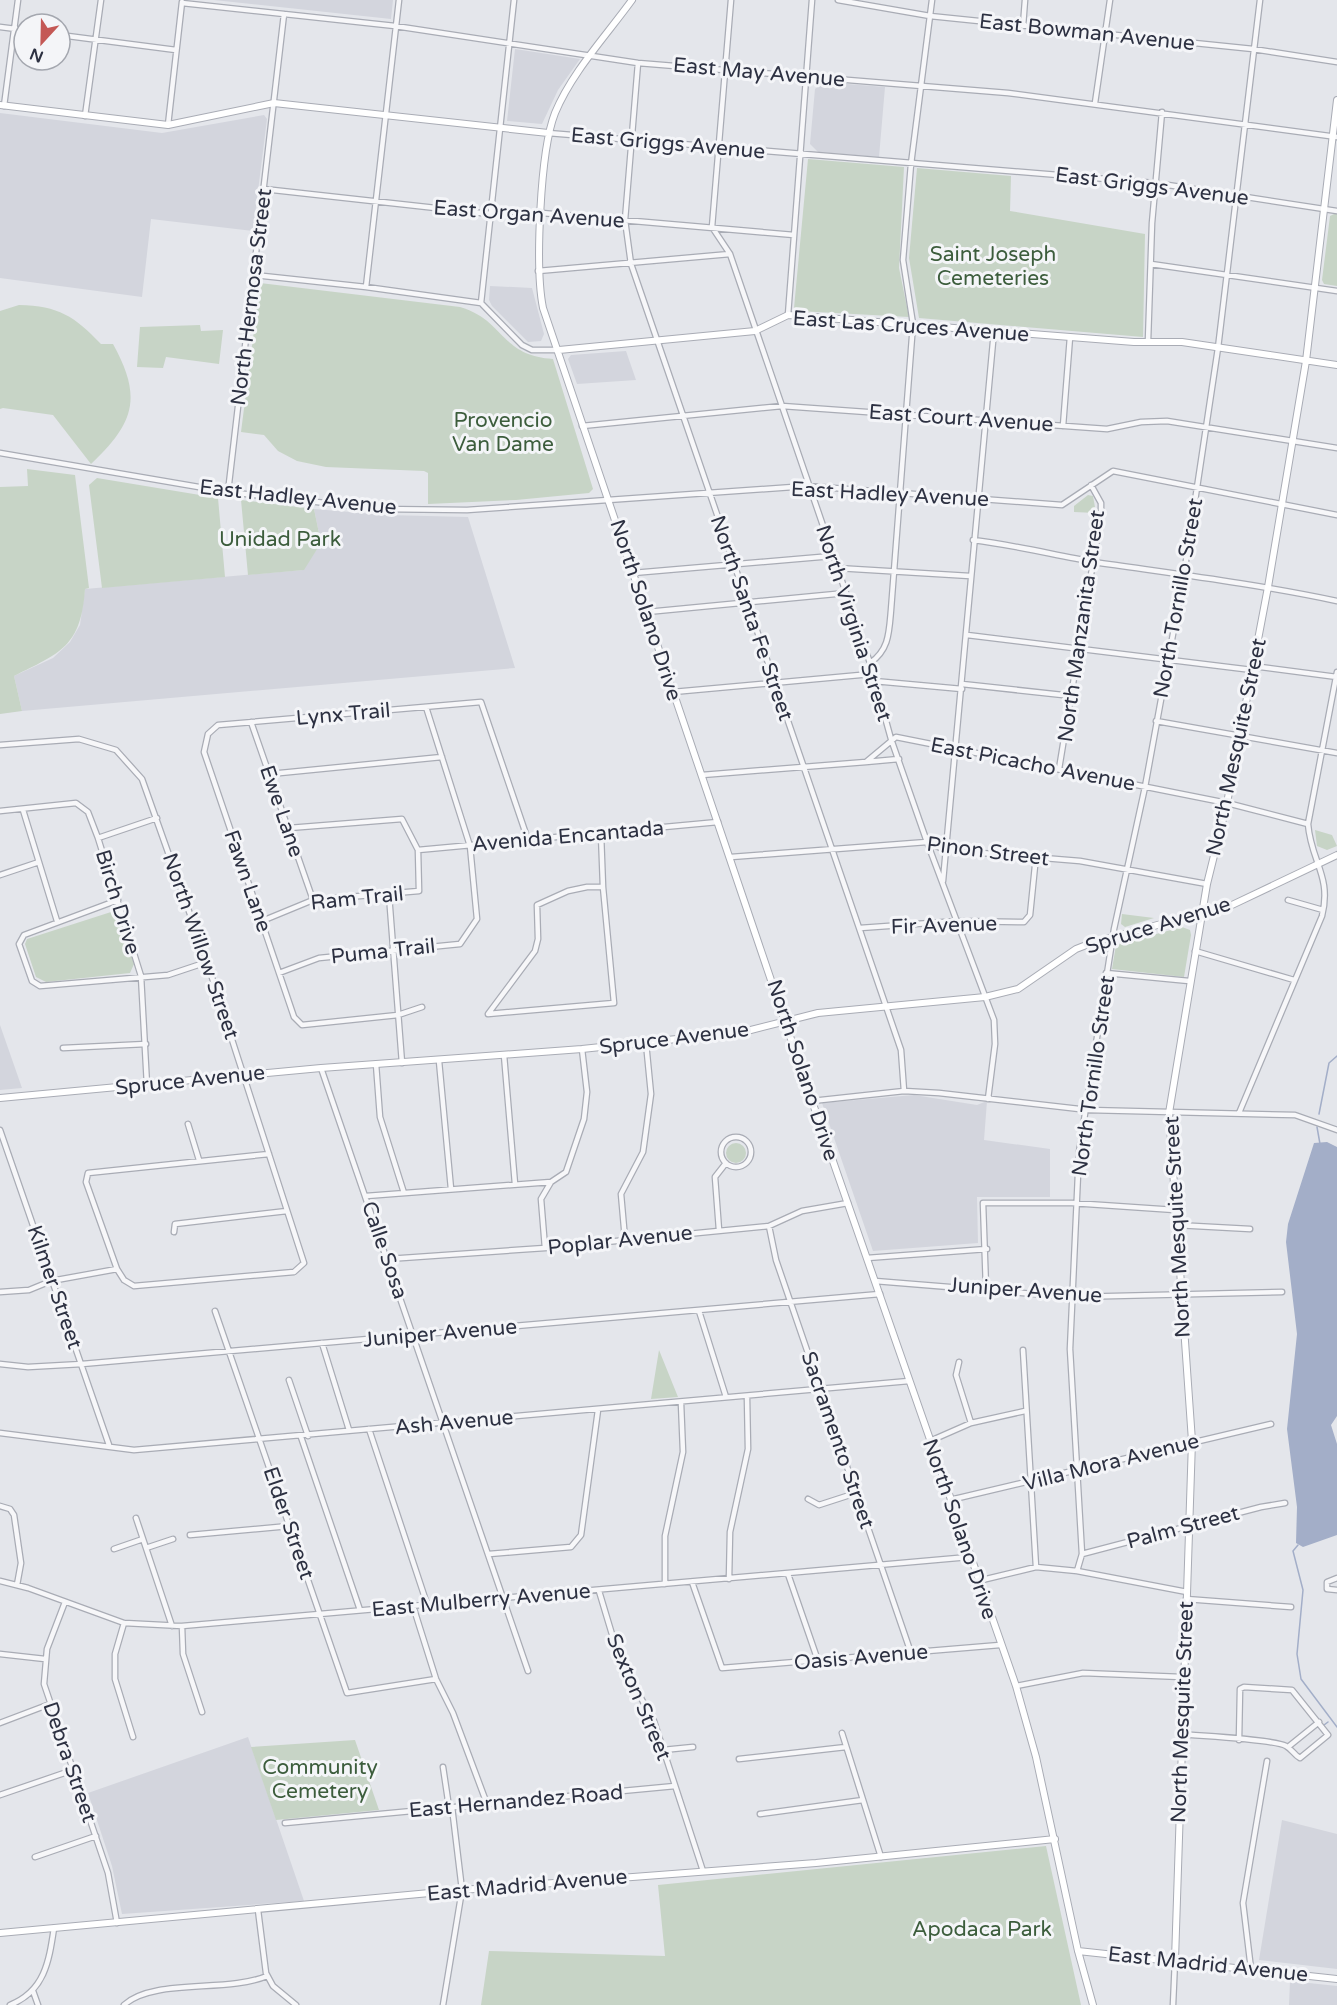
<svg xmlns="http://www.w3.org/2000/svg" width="1337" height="2005" font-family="'Varela Round',sans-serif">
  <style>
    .built { fill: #d3d5dd }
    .green { fill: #c7d4c6 }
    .water { fill: #a3aec8 }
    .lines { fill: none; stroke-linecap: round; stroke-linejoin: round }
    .stream { stroke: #a3aec8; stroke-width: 1.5 }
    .street-casing { stroke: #a9acb5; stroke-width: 7 }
    .secondary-casing { stroke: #a9acb5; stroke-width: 8 }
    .street { stroke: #f7f7f9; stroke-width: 4.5 }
    .secondary { stroke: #fff; stroke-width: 6 }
    .labels { text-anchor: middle; stroke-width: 6; stroke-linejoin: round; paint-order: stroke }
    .street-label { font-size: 21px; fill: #2d3142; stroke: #f4f5f8 }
    .park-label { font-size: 21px; fill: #3c5d3c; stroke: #f4f5f8 }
  </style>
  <rect width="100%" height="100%" fill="#e4e6eb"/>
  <path class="built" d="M214,0h179l-2,19z
    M515,49l65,10 -22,31 -16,34 -35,-3z
    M823,82l62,5 -6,70 -61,-5 -8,-8 5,-55z
    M0,113l162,20 102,-18 3,4 -14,112 -102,-12 -9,78 -142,-19z
    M490,286l42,2 12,46 -3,7 -13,1 -36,-36 -3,-6z
    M626,351l10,29 -59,4 -9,-25 3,-4z
    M314,509l72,6 82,2 47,151 -493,43 -8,-35 39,-18 17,-16 10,-17 5,-36 218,-19 18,-27z
    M0,1025l22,63 -22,2z
    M914,1095l63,10 10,-4 -3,39 66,9v48h-73l1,46 -105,8 -51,-148z
    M248,1737l56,164 -182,13 -10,-48 -24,-73z
    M1282,1820l55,14v135l-78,-9z
    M1290,1981l47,5v19h-48z"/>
  <path class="green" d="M808,159l96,8 -5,101 10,49 -111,-6 -4,-3z
    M917,168l94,8 -1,35 135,23 -2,103 -224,-19 -10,-60z
    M1334,214h3v72l-13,-2 -2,-4 8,-64z
    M260,283l200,24c45,13 40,49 93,52l40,130 -4,4 -73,7 -88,4v-31l-4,-2 -98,-4 -29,-6 -19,-10 -14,-16 -23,-3z
    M19,305c40,1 55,11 82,39h12c30,54 21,79 -22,120l-38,-49 -50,-7 -3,1v-98z
    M200,325l1,6 22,-1 -4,34 -53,-7 -3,11 -26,-1 3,-40z
    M27,469l48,6 14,113 -4,1c-4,58 -25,64 -71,87l8,35 -22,3v-227l28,-1z
    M97,478l121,20 7,79 -123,11 -13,-103z
    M1088,495l5,1 3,17 -22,-1v-6z
    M241,500l73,9 7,34 -17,27 -56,5z
    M1315,830l17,5 5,11 -10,4 -10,-4z
    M111,912l9,4 14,48 -4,9 -84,9 -10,-5 -11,-33 2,-5z
    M1122,914l32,4 -29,9 -4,-3z
    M1182,927l8,3 1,5 -7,42 -72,-8 4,-24z
    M726 1153a10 10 0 1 1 20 0a10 10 0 1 1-20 0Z
    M659,1350l19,47 -27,2z
    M355,1740l24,70 -103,10 -25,-73z
    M1046,1846l35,159h-600l8,-54 176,5 -7,-71z"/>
  <path class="water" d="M1327,1142l10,5v269l-6,9 6,19v91l-34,12 -7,-4 1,-36 -10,-78 10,-95 -11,-92 2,-18 26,-81z"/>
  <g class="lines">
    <path class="stream" d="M1319,1114l10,-51 8,-7
      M1317,1127l3,17
      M1298,1545l-5,6 10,39 -6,64 4,25 36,48
      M1324,1725l4,-3"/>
    <defs>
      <path id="street" d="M731,0l-19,227 18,27 140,409 21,76 36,103 67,178 1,24 -7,55
        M838,0l92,16 323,33 84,13
        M182,3l213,23 243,37 370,30 329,44
        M1023,26l2,-26
        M0,27l24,3
        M60,35l116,15
        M638,63l-13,157 6,44 270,786 3,41
        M1095,103l15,-103
        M4,106l14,-106
        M85,116l16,-116
        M168,125l14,-123
        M548,133l607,50 182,28
        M264,189l226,25 8,-3 44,2 252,22
        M1151,264l186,27
        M538,271l192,-17
        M254,275l112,12 115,16 41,42 10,5h27
        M366,287l33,-287
        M481,303l33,-303
        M788,315l24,-315
        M1148,341l4,-118 10,-111
        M582,426l200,-20 325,23 34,-7 26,-1 170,27
        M1063,426l7,-89
        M0,453l228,39 151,17 88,1 340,-24 255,19 51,-34 224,44
        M228,492l56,-478
        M973,540c41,5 81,15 121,22 82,12 163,22 243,39
        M837,568l133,8
        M633,573l199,-17
        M647,612l199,-19
        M967,635l285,35
        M870,663c19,-13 19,-30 21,-53l22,-286 -10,-64 8,-96 21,-164
        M1253,666l84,11
        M874,681l88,8
        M962,684l110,12
        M673,692l198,-18
        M1156,721l181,32
        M251,722l62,178
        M0,745l79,-6 37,11 26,29 65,183 97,301 -10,9 -160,14 -10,-6 -7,-11 -66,12 -22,9 -29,2
        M866,762l33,-3
        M1059,769l42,-255v-11l-10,-18
        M270,774l172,-17
        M702,775l164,-13 30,-25 331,66 81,21c3,38 24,52 14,92l-83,197
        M23,810l34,111
        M0,811l76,-8 12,9 10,26 43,138 6,109
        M1308,824l29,-152
        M601,834l2,53
        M98,838l59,-20
        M418,850l300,-28
        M731,857l196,-15 18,8 135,11 127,23
        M0,875l39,-13
        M943,881l51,-550
        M587,887h16l11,116 -126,11 47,-63 3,-12 -1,-34 31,-14z
        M389,895l13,168
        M118,900l-94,35 -5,9 13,37 8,5 128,-11 39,-13
        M1288,900l35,10
        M262,921l51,-21 106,-9 -1,-41 -16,-31 -113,9
        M860,928l98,-7 66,1 6,-7 6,-59
        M1195,951l99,29
        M279,973l40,-15 141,-14 17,-25 -7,-73 -44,-139
        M1106,973l83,8
        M422,1007l-24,8 -96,10 -8,-8 -90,-265 4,-18 10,-9 263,-23 47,138
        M63,1048l83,-4
        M504,1055l11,129
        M439,1061l12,128
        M376,1064l4,53 24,76
        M321,1068l207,603
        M812,1101l92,-10 35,2 149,17 207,5 42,15
        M188,1124l11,36
        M0,1130l109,315
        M721 1152a15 15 0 1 1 30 0a15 15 0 1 1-30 0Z
        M366,1196l185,-14
        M1176,1225l74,4
        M769,1226l7,34 135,393
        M719,1230l-4,-53 11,-14
        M174,1232l1,-8 112,-13
        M625,1239l-4,-45 22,-42 8,-58 -5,-51
        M545,1248l-4,-49 10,-17 15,-10 18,-53 3,-27 -5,-43
        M867,1258l120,-9
        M388,1259l157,-11 224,-22 33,-15 46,-8
        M117,1269l-31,-87 2,-9 181,-19
        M875,1281l197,16 210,-5
        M986,1288l-3,-85h89l103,7
        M215,1311l132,382 89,-14
        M699,1311l27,86
        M322,1343l27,87
        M1023,1350l13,217
        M959,1362l-3,13 15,48
        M0,1364l28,3 54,-3 798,-70
        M289,1380l19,56
        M369,1429l58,175
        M0,1433l134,17 775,-69
        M301,1437l59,173
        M930,1441l41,-18 54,-12
        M808,1499l11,6 37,-12
        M950,1500l321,-76
        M0,1506l10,3 4,6 7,48 -4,22
        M136,1518l36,108
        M190,1535l99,-9
        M146,1548l27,-9
        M114,1549l29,-10
        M489,1554l82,-7 10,-12 17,-125
        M1082,1554l179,-47 24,-4
        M1077,1571l5,-17 -12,-205 9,-197 35,-223 31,-142 39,-213 34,-226 42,-348
        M788,1574l28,81 -2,6
        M1337,1578l-10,4v7l10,1
        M729,1579l1,-47 18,-83 -1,-52
        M0,1581l28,7 96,35 58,3 787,-69
        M978,1581l58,-14 41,4 110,21
        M692,1582l30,86 278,-23
        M665,1584v-48l18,-84 -2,-49
        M599,1591l21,70 34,60 49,150
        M1186,1599l105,8
        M65,1602l-18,47 -3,35 64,189 9,50
        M413,1606l23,73 17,34 34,91
        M124,1623l-9,31v25l18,58
        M182,1626l1,28 19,58
        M0,1654l45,5
        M1016,1686l67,-13 99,4
        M0,1723l50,-19
        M842,1733l39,124
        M1181,1734c19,2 92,5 105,12 6,3 8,9 14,12l28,-23 -36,-45 -48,-3 -4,2 -1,51
        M1288,1747l31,-25
        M663,1750l30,-3
        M739,1759l107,-12
        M443,1767l6,40
        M0,1795l73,-25
        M760,1814l103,-14
        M285,1823l390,-37
        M35,1857l61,-21
        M258,1910l8,63 7,13 23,19
        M1251,1969l-8,-66 24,-142
        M33,1991l5,14
        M10,2005c35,-14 39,-44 44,-77
        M124,2005c29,-27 103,-12 143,-29
        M443,2005l19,-115 -10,-83
        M1173,2005l2,-45"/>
      <path id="secondary" d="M632,0c-26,36 -60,72 -77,113 -15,38 -20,155 -12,195l269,793 204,585 20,71 42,194 15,54
        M0,105l168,20 106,-22 274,30
        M559,350l196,-19 33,-16 346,27h48l155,23
        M0,1098l321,-30 261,-19 161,-17 75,-19 167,-16 33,-8 58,-40 18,-7 138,-37 105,-50
        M0,1933l462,-43 354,-27 239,-24
        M1078,1951l259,28
        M1175,1960l17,-519 -23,-328 38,-229 20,-81 41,-216 38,-226 31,-261"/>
    </defs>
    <use href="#street" class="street-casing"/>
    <use href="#secondary" class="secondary-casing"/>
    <use href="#street" class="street"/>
    <use href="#secondary" class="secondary"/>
  </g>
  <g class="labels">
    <g class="street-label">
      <text transform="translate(1087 32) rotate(6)" y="7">East Bowman Avenue</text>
      <text transform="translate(759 72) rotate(5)" y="7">East May Avenue</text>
      <text transform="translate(668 143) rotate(5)" y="7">East Griggs Avenue</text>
      <text transform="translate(1152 186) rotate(7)" y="7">East Griggs Avenue</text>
      <text transform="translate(529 214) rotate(4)" y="7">East Organ Avenue</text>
      <text transform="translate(251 297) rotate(-83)" y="7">North Hermosa Street</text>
      <text transform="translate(911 326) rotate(4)" y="7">East Las Cruces Avenue</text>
      <text transform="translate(961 418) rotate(4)" y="7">East Court Avenue</text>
      <text transform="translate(890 494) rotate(3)" y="7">East Hadley Avenue</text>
      <text transform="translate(298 497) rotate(6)" y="7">East Hadley Avenue</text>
      <text transform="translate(1178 598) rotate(-80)" y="7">North Tornillo Street</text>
      <text transform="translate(646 610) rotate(72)" y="7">North Solano Drive</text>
      <text transform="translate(752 618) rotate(71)" y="7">North Santa Fe Street</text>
      <text transform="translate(854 623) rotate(72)" y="7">North Virginia Street</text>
      <text transform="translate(1081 626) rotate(-82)" y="7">North Manzanita Street</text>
      <text transform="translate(343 714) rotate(-5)" y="7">Lynx Trail</text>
      <text transform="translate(1236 747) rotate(-78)" y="7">North Mesquite Street</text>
      <text transform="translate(1033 764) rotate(11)" y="7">East Picacho Avenue</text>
      <text transform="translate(282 811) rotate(71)" y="7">Ewe Lane</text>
      <text transform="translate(568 836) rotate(-5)" y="7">Avenida Encantada</text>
      <text transform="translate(988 851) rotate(7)" y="7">Pinon Street</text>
      <text transform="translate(248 881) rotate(71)" y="7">Fawn Lane</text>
      <text transform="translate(357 898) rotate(-6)" y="7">Ram Trail</text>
      <text transform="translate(118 902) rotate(73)" y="7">Birch Drive</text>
      <text transform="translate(944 925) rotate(-2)" y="7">Fir Avenue</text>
      <text transform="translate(1158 925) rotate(-17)" y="7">Spruce Avenue</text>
      <text transform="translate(201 946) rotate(71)" y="7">North Willow Street</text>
      <text transform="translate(383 951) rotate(-6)" y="7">Puma Trail</text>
      <text transform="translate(674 1038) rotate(-7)" y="7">Spruce Avenue</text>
      <text transform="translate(803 1070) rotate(72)" y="7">North Solano Drive</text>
      <text transform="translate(1093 1076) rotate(-82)" y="7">North Tornillo Street</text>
      <text transform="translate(190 1080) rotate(-6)" y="7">Spruce Avenue</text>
      <text transform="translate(1177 1227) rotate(-93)" y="7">North Mesquite Street</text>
      <text transform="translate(620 1240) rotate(-6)" y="7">Poplar Avenue</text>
      <text transform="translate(385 1250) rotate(71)" y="7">Calle Sosa</text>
      <text transform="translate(55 1287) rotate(71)" y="7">Kilmer Street</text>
      <text transform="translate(1025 1290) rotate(4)" y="7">Juniper Avenue</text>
      <text transform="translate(440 1333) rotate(-5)" y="7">Juniper Avenue</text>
      <text transform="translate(454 1422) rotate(-5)" y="7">Ash Avenue</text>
      <text transform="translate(838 1440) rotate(71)" y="7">Sacramento Street</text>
      <text transform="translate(1111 1462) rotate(-14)" y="7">Villa Mora Avenue</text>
      <text transform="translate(289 1523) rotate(71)" y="7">Elder Street</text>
      <text transform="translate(1183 1527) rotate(-15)" y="7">Palm Street</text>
      <text transform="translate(960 1529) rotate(71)" y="7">North Solano Drive</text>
      <text transform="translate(481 1600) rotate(-5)" y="7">East Mulberry Avenue</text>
      <text transform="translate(861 1657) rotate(-5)" y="7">Oasis Avenue</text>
      <text transform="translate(639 1697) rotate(67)" y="7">Sexton Street</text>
      <text transform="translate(1182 1712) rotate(-88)" y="7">North Mesquite Street</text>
      <text transform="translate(70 1762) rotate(71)" y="7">Debra Street</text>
      <text transform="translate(516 1801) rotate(-5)" y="7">East Hernandez Road</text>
      <text transform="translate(527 1885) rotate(-5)" y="7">East Madrid Avenue</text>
      <text transform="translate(1208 1964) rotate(6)" y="7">East Madrid Avenue</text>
    </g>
    <g class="park-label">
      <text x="993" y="261">Saint Joseph<tspan x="993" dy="24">Cemeteries</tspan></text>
      <text x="503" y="427">Provencio<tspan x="503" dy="24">Van Dame</tspan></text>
      <text x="280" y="546">Unidad Park</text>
      <text x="320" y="1774">Community<tspan x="320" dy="24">Cemetery</tspan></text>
      <text x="982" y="1936">Apodaca Park</text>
    </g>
  </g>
  <g transform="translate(42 42) rotate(202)"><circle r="28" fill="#f4f5f8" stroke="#a4a7af" stroke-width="1.5"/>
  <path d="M0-4.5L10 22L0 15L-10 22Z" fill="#c45855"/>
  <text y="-9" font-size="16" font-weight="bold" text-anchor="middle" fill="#2d3142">N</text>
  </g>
</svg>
